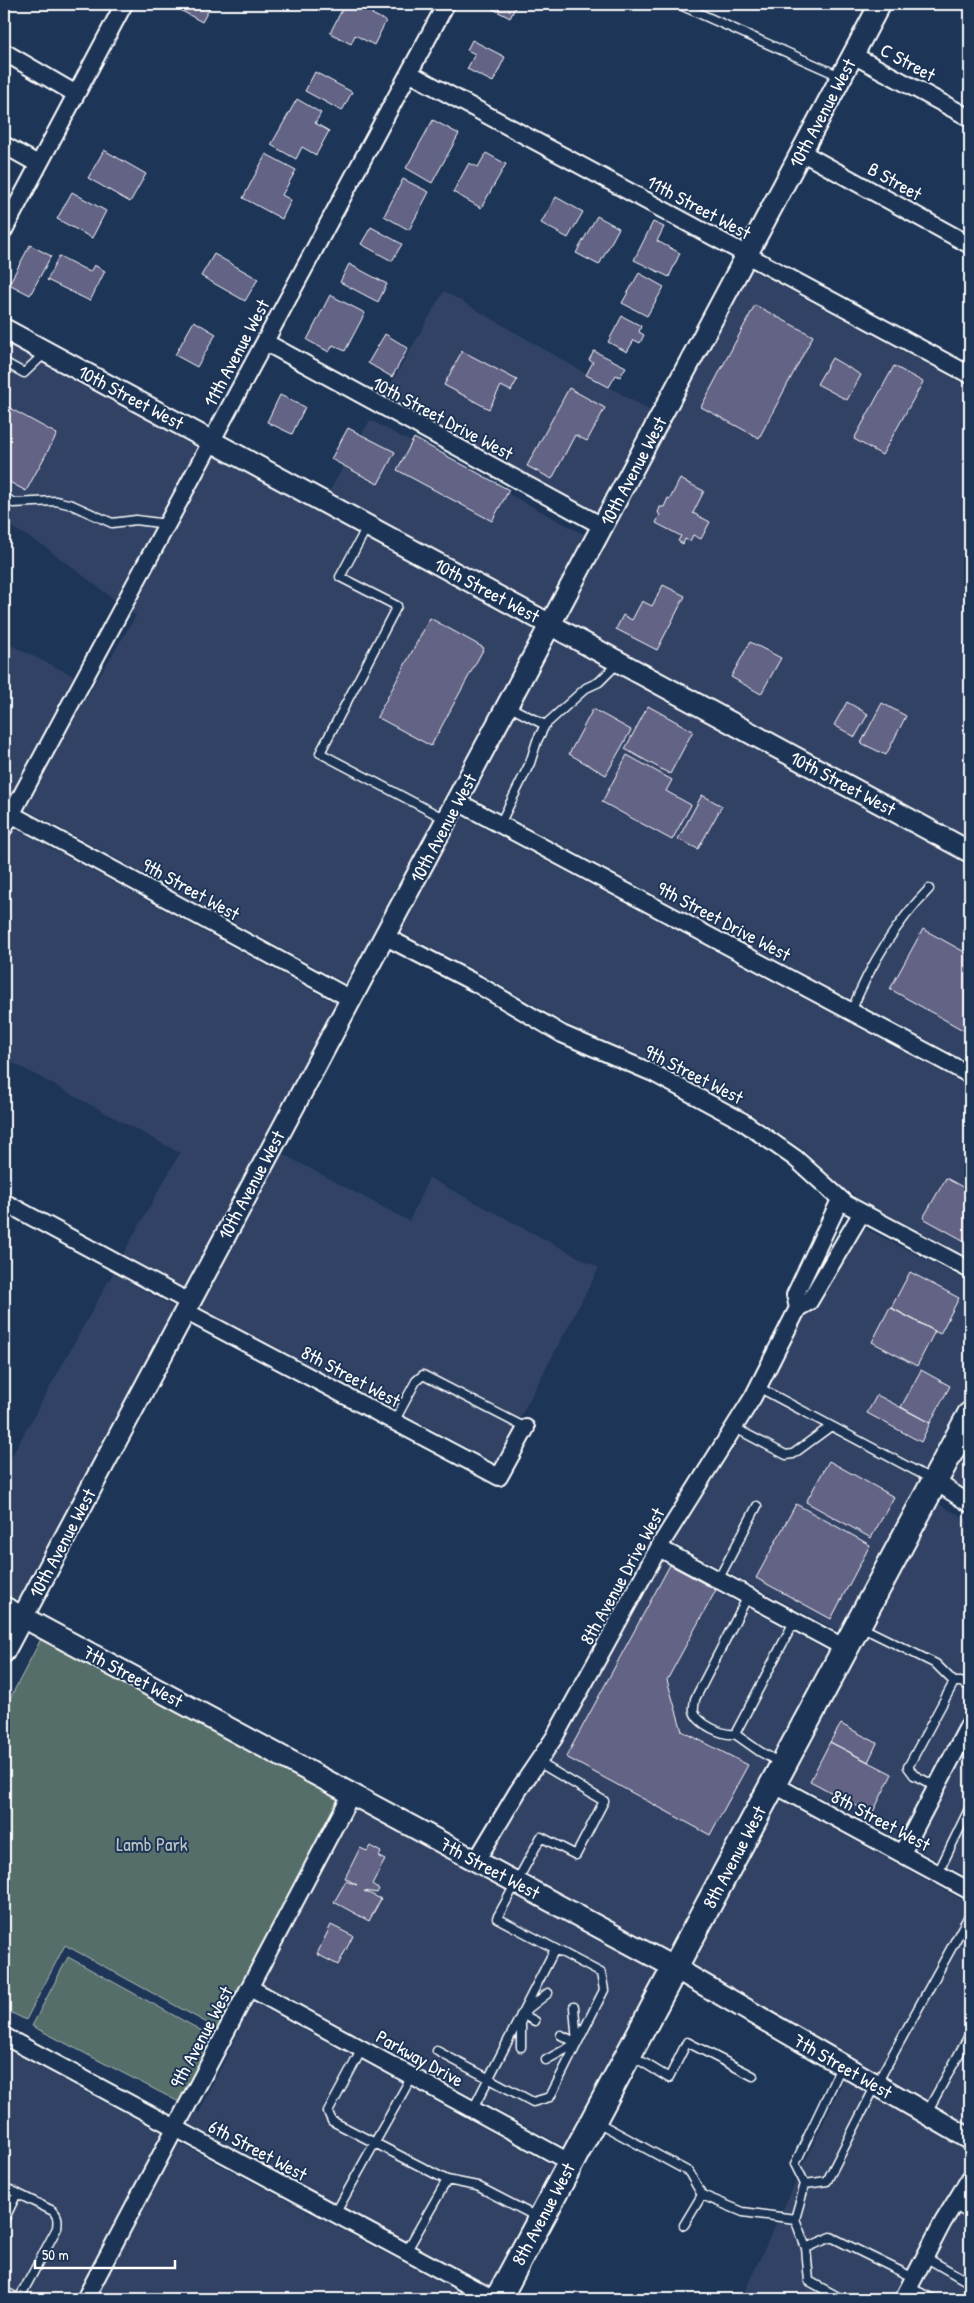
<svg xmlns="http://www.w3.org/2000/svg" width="974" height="2303" font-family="'Patrick Hand',sans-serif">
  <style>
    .built { fill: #324365 }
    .green { fill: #576e6a; stroke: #abb6b4 }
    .building { fill: #636386; stroke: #fff }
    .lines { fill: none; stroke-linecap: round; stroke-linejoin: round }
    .service-casing { stroke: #fff; stroke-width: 11 }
    .minor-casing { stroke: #fff; stroke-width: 20 }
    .tertiary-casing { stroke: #fff; stroke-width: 24 }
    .primary-casing { stroke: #fff; stroke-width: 29 }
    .service { stroke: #1d3557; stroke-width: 8 }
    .minor { stroke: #1d3557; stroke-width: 16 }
    .tertiary { stroke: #1d3557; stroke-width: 20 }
    .primary { stroke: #1d3557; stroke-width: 25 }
    .labels { text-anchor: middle; stroke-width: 4; stroke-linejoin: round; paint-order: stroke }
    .street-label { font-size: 19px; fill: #fff; stroke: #1d3557 }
    .park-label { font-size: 19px; fill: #bcc5c3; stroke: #1d3557 }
  </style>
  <rect width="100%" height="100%" fill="#1d3557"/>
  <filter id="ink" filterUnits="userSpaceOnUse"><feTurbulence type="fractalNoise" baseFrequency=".02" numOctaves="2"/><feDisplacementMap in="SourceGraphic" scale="10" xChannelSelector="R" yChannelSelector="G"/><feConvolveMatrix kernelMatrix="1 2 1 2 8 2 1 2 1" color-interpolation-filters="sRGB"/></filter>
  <g filter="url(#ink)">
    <path class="built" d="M750,269l220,118v453l-406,-221z
      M444,291l208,121 -55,105 -216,-116z
      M4,341l194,105 -83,154 -71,-54 -40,-23z
      M370,420l217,116 -40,74 -218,-118z
      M215,455l322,174 -189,356 -323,-176 49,-92 62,-101 -5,-4z
      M554,638l416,227v198l-498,-266z
      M4,642l70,34 -70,131z
      M461,816l509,271v171l-117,-62 1,-2 -14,-8 -38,-37 -55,-38 -89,-48 -91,-39 -85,-50 -84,-43z
      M14,828l323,176 -152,284 -62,-34 57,-101 -176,-95v-210z
      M277,1151l132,70 20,-43 170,90 -103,195 -298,-157z
      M864,1228l106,54v113l-128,238 -169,-90 69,-108 62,-118 13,-10z
      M113,1273l62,35 -155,293 -16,-8v-123z
      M970,1436v61l-25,-14z
      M935,1502l35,19v182l-72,136 -111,-60z
      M662,1562l169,91 -160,301 -181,-98 36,-59 37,-55z
      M970,1744v134l-55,-30z
      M777,1798l193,106v223l-282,-164z
      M355,1807l306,166 -94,175 -304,-165z
      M253,2002l304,166 -64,119 -304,-164 7,-12 3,2z
      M4,2048l158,85 -88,166h-70z
      M844,2079l126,73v7l-35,59 -43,81h-151z
      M179,2143l292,156h-375z
      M970,2197v102h-56l38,-72z"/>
    <path class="green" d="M41,1639l303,158 -126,232 -153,-84 -39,75 -22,-11v-299z
      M68,1957l145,80 -34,65 -147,-76z"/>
    <path class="building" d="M185,4h27l-10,18 -20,-11z
      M345,4h32l-5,10 14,7 -12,24 -19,-10 -4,9 -21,-11z
      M489,4h28l-7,14 -23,-12z
      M472,40l33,17 -12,25 -26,-13 8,-15 -8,-4z
      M315,72l37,20 -10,19 -37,-20z
      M297,99l24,14 -6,10 14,8 -13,24 -14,-8 -6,12 -25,-14z
      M433,120l26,14 -27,49 -26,-15z
      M104,150l42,24 -16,28 -42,-24z
      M486,153l20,11 -25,44 -28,-16 16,-29 9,4z
      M266,154l30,16 -14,25 9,5 -9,19 -39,-21z
      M403,179l26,13 -20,38 -25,-14z
      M72,192l34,19 -14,27 -35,-19z
      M556,197l27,15 -15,26 -27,-15z
      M597,216l22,12 -20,37 -23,-12z
      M653,222l11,5 -7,14 23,12 -11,24 -35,-17z
      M371,227l31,17 -10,17 -31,-17z
      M30,245l21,11 -21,39 -21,-11z
      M214,254l44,25 -13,22 -44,-25z
      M59,256l31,16 4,-7 11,6 -15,30 -43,-21z
      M349,264l38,20 -9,18 -38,-20z
      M639,273l25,14 -17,29 -25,-13z
      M330,295l35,18 -20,38 -12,-6 -4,7 -22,-12z
      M755,305l58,31 -54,102 -58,-31z
      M622,316l19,10 -2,6 5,3 -4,8 -6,-3 -7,12 -19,-10z
      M194,321l22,13 -19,33 -22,-12z
      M385,334l23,14 -16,29 -24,-14z
      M462,351l55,29 -6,11 -10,-5 -12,23 -45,-24z
      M594,351l32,16 -6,10 -4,-2 -7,12 -23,-12 7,-13 -4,-2z
      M832,358l29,17 -14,25 -30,-16z
      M894,366l29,16 -41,73 -28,-16z
      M569,388l36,20 -18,33 -12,-6 -23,44 -25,-13z
      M280,395l25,12 -13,27 -25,-12z
      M4,405l53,29 -31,57 -22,-12z
      M348,428l47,24 -17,32 -47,-25z
      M414,438l95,52 -17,31 -95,-51z
      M680,479l24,12 -11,22 17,9 -9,17 -8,-4 -3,6 -5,-2 -2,5 -5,-3 3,-5 -25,-13 4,-8 -2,-2 2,-6h4l4,-9 2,1z
      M663,585l22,11 -28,54 -41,-21 7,-14 9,5 10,-19 10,5z
      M430,618l54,30 -53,98 -54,-29z
      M750,642l31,16 -20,36 -30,-17z
      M847,702l21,12 -13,23 -21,-12z
      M882,703l24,13 -20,39 -25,-12z
      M648,706l45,25 -23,43 -45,-25z
      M593,709l38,21 -25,45 -37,-21z
      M627,755l45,25 -6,11 25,14 -19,35 -70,-38z
      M702,795l20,11 -24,43 -20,-10z
      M923,929l47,26v79l-80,-45z
      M946,1178l24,13v53l-47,-26z
      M910,1272l49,26 -19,36 -49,-26z
      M890,1307l45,24 -18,35 -45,-24z
      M921,1370l29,16 -20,37 -29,-16z
      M877,1395l53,28 -9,19 -54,-29z
      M829,1461l65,36 -23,41 -65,-36z
      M796,1504l74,41 -39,74 -75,-41z
      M670,1565l46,25 -49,90 15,51 66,34 -38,70 -144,-78z
      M841,1724l36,19 -9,19 -38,-20z
      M830,1742l62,32 -20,40 -62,-33z
      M370,1846l11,6 -2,5 6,3 -13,24 7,5 -2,4 -13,-2 17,8 -12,22 -35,-19 12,-21 11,4 -12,-7 15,-30 7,3z
      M331,1925l22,11 -15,29 -21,-11z"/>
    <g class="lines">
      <defs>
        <path id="service" d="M678,4l162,72
          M4,362l20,11 22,-21
          M4,496l9,7 43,-2 16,4 40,18 24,-3 31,4
          M367,527l-27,50 57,29 -77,147 127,67
          M508,706l37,19 41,-37 13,-6 19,-19
          M500,824l30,-61 7,-22 8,-16
          M851,1012c18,-45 44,-88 78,-123
          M758,1387l173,92
          M394,1422l22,-41 7,-6 103,53
          M735,1428l51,27 7,-1 38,-28
          M718,1580l39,-74
          M748,1596l-53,103c0,3 -2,9 -1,12 3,13 30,25 41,23l60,-114
          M861,1627l75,37 18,18
          M735,1734l24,17 21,12
          M937,1787l-23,-12 -6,-8 46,-85h7l9,5
          M938,1873l32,-66
          M525,2011l23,-18
          M561,2035l16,8 -3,-36
          M521,2047v-33l14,7
          M362,2049l-34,63 4,9 115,59 -41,72
          M437,2051l96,51 17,-5 54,-107 -3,-17 -104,-55 44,-81 35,18 28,-54 -66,-39
          M631,2055l38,23 18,-36 66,34
          M546,2060l31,-17
          M842,2065l-47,99 10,20 22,-3 49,-96 94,-171
          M473,2109l82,-160
          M927,2112l43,-78
          M597,2122l92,50 13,23 -18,30
          M447,2180l30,6 60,31
          M805,2184l-10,35 11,29
          M4,2187l49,24c5,5 5,9 4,17l-38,71
          M702,2195l41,17 52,7
          M954,2205l16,10
          M335,2214l77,-138
          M4,2220l13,-27
          M925,2257l45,26
          M909,2287l24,12
          M4,2291l15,8
          M842,2299l-33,-18 -3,-33 25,-11 83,41"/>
        <path id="minor" d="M4,52l72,42
          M853,55l117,63
          M409,73l561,302
          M4,145l34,19
          M801,152l169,93
          M4,230l120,-226
          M265,342l339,185
          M458,802l512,273
          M11,814l340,185
          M4,828l442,-824
          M384,936l93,48 85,50 91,39 89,48 53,37 51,46 124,66
          M4,1202l185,100
          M798,1308l-3,-13 45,-95
          M185,1311l314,166 27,-49
          M935,1481l35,23
          M659,1548l186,100
          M773,1784l197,107
          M902,1853l68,-130
          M476,1861l42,-70 36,-53 108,-196 91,-145 45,-89 11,-6 52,-88
          M250,1988l321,175
          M4,2036l490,263
          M85,2299l267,-506
          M903,2299l40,-77 27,-44"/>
        <path id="tertiary" d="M4,329l966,523
          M4,1607l671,361 295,171
          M4,1652c292,-549 584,-1099 876,-1648"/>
        <path id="primary" d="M498,2299l472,-884"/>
      </defs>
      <use href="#service" class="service-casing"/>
      <use href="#minor" class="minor-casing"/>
      <use href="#tertiary" class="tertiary-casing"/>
      <use href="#primary" class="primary-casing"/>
      <use href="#service" class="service"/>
      <use href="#minor" class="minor"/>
      <use href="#tertiary" class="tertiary"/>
      <use href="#primary" class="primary"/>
    </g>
  </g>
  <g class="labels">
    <g class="street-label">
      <text transform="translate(908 62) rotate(28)" y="7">C Street</text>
      <text transform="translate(822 113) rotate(-62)" y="7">10th Avenue West</text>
      <text transform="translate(895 181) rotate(29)" y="7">B Street</text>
      <text transform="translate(699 207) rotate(28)" y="7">11th Street West</text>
      <text transform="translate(236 353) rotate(-62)" y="7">11th Avenue West</text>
      <text transform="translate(131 397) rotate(28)" y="7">10th Street West</text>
      <text transform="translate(443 418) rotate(28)" y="7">10th Street Drive West</text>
      <text transform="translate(633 471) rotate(-62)" y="7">10th Avenue West</text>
      <text transform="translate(487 590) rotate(28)" y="7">10th Street West</text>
      <text transform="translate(843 783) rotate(28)" y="7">10th Street West</text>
      <text transform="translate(443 828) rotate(-62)" y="7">10th Avenue West</text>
      <text transform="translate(191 889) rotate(29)" y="7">9th Street West</text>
      <text transform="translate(724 921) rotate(28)" y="7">9th Street Drive West</text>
      <text transform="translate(694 1074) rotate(27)" y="7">9th Street West</text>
      <text transform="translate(251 1185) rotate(-62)" y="7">10th Avenue West</text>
      <text transform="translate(351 1376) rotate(28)" y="7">8th Street West</text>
      <text transform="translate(62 1543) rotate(-62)" y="7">10th Avenue West</text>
      <text transform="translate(622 1576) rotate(-61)" y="7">8th Avenue Drive West</text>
      <text transform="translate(133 1676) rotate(28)" y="7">7th Street West</text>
      <text transform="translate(881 1820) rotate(28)" y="7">8th Street West</text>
      <text transform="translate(734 1857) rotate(-62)" y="7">8th Avenue West</text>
      <text transform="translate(490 1868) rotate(28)" y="7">7th Street West</text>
      <text transform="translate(201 2037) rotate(-62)" y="7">9th Avenue West</text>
      <text transform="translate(420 2058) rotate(29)" y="7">Parkway Drive</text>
      <text transform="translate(843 2066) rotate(30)" y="7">7th Street West</text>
      <text transform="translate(258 2150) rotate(28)" y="7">6th Street West</text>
      <text transform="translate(543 2214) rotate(-62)" y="7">8th Avenue West</text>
    </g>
    <g class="park-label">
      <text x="152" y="1851">Lamb Park</text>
    </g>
  </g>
  <rect width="974" height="2303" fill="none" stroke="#1d3557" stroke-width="20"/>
  <rect x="10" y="10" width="954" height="2283" fill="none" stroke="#fff" stroke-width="2" filter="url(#ink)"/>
  <path d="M35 2260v8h140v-8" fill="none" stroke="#ffffff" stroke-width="2.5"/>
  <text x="42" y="2260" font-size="15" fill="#ffffff" stroke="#1d3557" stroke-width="4" paint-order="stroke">50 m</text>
</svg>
